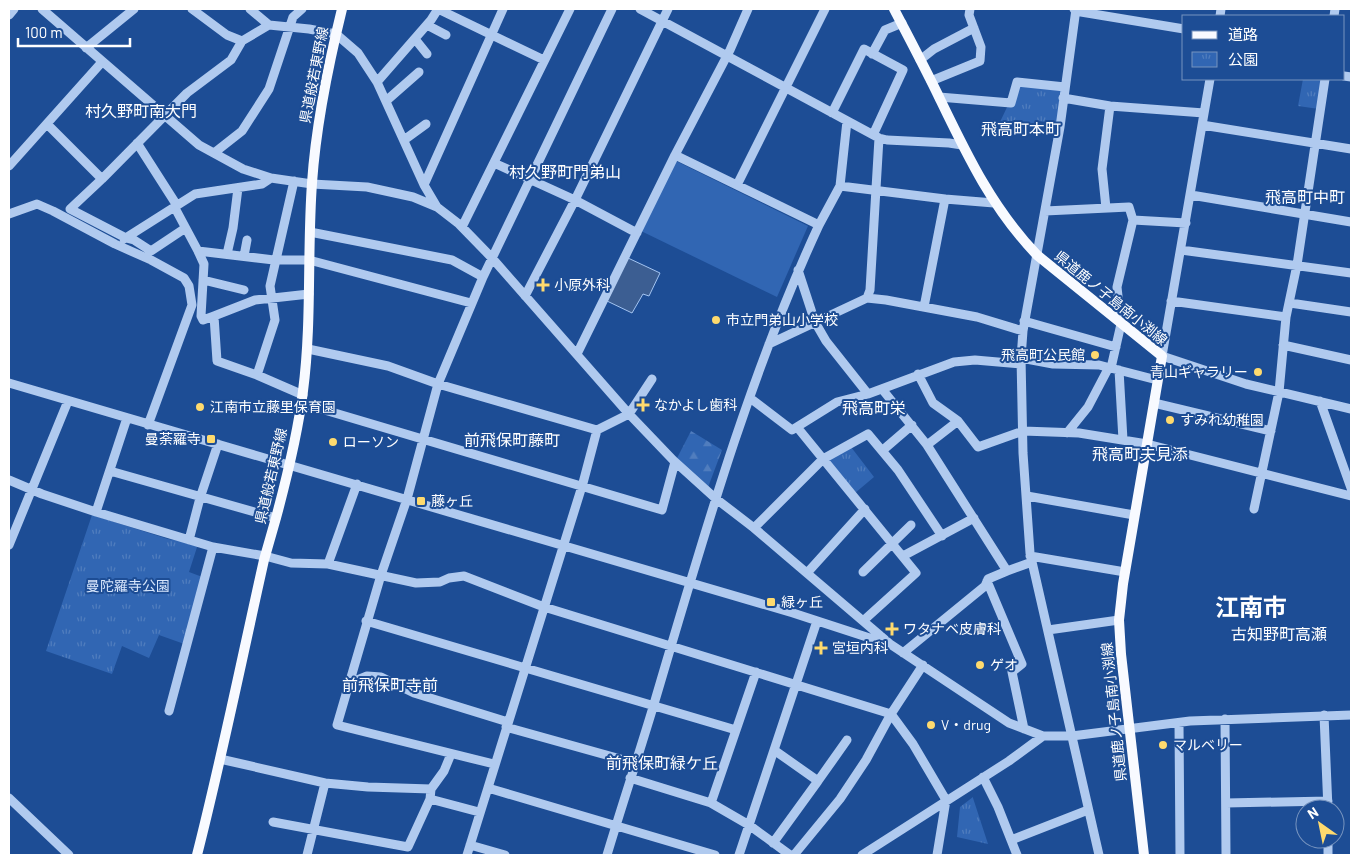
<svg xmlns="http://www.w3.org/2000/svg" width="1360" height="864" font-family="Barlow,'Noto Sans JP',sans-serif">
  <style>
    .grass { fill: #3166b3 }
    .forest { fill: url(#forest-firs) }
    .park { fill: url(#park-tufts) }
    .water { fill: #3c5e92; stroke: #a3c4f1 }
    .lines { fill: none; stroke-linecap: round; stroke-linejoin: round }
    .minor { stroke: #b0caef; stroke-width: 9 }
    .major { stroke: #f8faff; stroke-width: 10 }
    .poi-dot { fill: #feda6e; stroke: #1d4d95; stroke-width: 2 }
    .labels { text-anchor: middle; stroke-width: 4; stroke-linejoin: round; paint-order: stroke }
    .street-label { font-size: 14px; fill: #fff; stroke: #1d4d95 }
    .poi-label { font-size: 14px; fill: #fff; stroke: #1d4d95; text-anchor: start }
    .park-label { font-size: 14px; fill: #d6e5fb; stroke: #1d4d95 }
    .quarter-label { font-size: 16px; fill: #fff; stroke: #1d4d95 }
    .town-label { font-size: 24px; font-weight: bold; fill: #fff; stroke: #1d4d95 }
  </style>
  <defs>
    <pattern id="forest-firs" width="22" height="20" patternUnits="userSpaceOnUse" patternTransform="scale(1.25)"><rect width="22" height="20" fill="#3166b3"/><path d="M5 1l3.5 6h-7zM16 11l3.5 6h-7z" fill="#507dbe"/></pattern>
    <pattern id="park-tufts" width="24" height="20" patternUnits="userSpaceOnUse" patternTransform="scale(1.25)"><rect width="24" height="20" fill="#3166b3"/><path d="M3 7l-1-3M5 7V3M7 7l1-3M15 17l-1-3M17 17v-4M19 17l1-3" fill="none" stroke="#507dbe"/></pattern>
  </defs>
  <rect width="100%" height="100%" fill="#1d4d95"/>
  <path class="grass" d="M676,161l132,65 -31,71 -136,-66z"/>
  <path class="forest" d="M691,431l31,19 -15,40 -32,-28z"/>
  <path class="park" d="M1303,79h20l-4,30 -21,-3z
    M1018,84l45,4 -4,36 -21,-3 -3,8 -35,-7z
    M851,447l23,30 -19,16 -28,-33z
    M92,515l76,24 30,5 -9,28 16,6 -15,68 -31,-11 -10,23 -27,-12 -10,28 -66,-23z
    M973,797v1l15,46 -31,-7 3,-30z"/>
  <path class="water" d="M628,258l32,15 -11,23 -6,-2 -11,19 -25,-12z"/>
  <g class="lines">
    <path class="minor" d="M42,9l157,136 44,24 28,9 41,6 55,3 46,10 24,10 22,17 33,34 137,156 44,46 42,38 39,30 136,116 119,79 34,13h29l118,-15 161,-6
      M192,9l35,26 15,6 27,-16 40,4 27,5 22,19 19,29 47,103 13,22
      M250,9l19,16
      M438,9l106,51
      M640,9l239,129 8,2 62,3 13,2
      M1074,9l7,3 103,17
      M1076,9l-16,118 -37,204 -2,27 2,95 7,100 69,302
      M9,15l5,-6
      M1220,16l1,-7
      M1334,16l1,-7
      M427,25l19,10
      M415,39l12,15
      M86,48l48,-39
      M872,54l13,-24 17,-7
      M920,60l14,-11 40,-21
      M1344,76l7,1
      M1210,79l-48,277 84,28 105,25
      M931,81l49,-20 1,-14 -12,-32 1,-6
      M377,82l54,-62 7,-11
      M939,97l72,6 6,-21 48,5
      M1063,98l47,8 94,7
      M386,101l33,-29
      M832,113l32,-64 39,21 -30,65
      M47,124l55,55 85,-86 44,-33 11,-19
      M1202,125l149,24
      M404,140l22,-16
      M137,143l39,61
      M214,153l28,-22 27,-42 24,-72 9,-8
      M494,163l81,37 62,33
      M9,166l93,-104
      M102,179l-32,30 56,29 8,2 17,11 33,-22
      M424,185l79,-176
      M737,185l88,-176
      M840,186l105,13 49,4
      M1191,195l160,27
      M175,208l23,43 76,9h35l162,43
      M1106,208l-4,-39 8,-63
      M1045,211l84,-4 4,13 53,3
      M9,214l28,-10 16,7 62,33 36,16 33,18 5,8 3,19 -44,120
      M819,225l21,-39 7,-65
      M462,227l108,-218
      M310,232l142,28 31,17
      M124,239l71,-45 67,-10 9,-6
      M1181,250l170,23
      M198,251l6,13 -3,52 2,4 11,-4
      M227,254l6,-26 5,-40
      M244,256l3,-16
      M798,270l17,52 11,19 42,53
      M203,280l41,10
      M525,296l50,-96 93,-191
      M867,298l3,-8 9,-152
      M1171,301l115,16
      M1290,303l61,9
      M924,307l21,-108
      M1024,321l92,26
      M1121,324l-4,-37 16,-67
      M769,344l98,-46 19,2 91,17 46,14
      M1283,345l68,15
      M308,349l80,17 50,18 159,46 32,-16 23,-35
      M577,354l98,-199 55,-105 18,-41
      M1021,358l32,6 46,1 58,15
      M1111,368l10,-44
      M1119,370l4,70
      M918,374l15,29 25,18 20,26 45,-16 56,2 68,11 204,52
      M257,375l18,-55 -5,-34 24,-105
      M9,383l784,230 92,30
      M882,389l45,56 80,126 25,-9
      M303,395l-46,-20 -40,-14 -3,-45 41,-16 54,-6
      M750,398l42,32 45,-28 31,-8 86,-32 21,-2 46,4
      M1320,401l31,87
      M301,403l361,107 13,-48
      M1154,403l117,28
      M797,427l119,146 -53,48
      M1067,433l21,-26 21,-40
      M927,445l31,-24
      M883,450l29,-25
      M110,471l166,47
      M9,480l33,14 54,18 117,35 52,9 26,7 37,1 88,19 24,-1 9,-4 15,-2 80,31 347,107 22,30 33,56 -9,55
      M1027,496l107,19
      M1254,509l25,-117 7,-75 11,-52 28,-186
      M96,512l31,-94
      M754,528l69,-69 45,-25 30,36 44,66
      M189,540l11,-42 18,-54
      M9,545l59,-144
      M903,556l71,-38
      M1030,556l95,16
      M328,564l29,-80
      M863,572l48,-47
      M807,573l58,-64
      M987,581l35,83 -10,8 12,57
      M366,621l370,109
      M1048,630l71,-10
      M903,653l82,-67 3,-7 19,-8
      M350,683l17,-7 14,1 33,16 94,29
      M169,711l44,-164
      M1324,715l4,94
      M1225,719l1,136
      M1179,723l1,132
      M506,727l129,36
      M220,759l105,24
      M494,764l-157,-39 44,-150 26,-76 31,-115 45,-107 129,-268
      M983,777l15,30 19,48
      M630,778l81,25 38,22 41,30
      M818,781l29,-41
      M488,788l227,67
      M431,789l13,-18 7,-17
      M9,798l60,57
      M711,803l45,-131
      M1226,803l102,-2
      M273,822l135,25 22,-48
      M1328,839v16
      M1011,840l77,-30
      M773,843l45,-62 -44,-31
      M470,845l35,10
      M307,855l18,-72 43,4 63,2 -1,10 49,13
      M467,855l116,-372 14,-53
      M607,855c15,-50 32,-101 47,-151 48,-162 94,-326 165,-479l-144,-70
      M739,855l78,-234
      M794,855l46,-56 26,-39 25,-46 32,-49
      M862,855l147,-94 34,-25"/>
    <path class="major" d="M894,9c15,29 31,59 45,88 28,58 53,111 98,158l125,101 -39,228 -4,36 2,34 23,201
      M197,855c25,-98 45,-197 67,-295 4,-14 8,-28 12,-42 11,-41 22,-85 27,-127 9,-69 4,-138 9,-208 4,-59 16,-117 30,-174"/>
  </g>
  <g class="poi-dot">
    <path d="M540.5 277.5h5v5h5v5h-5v5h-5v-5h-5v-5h5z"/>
    <circle cx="716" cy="320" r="5"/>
    <circle cx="1095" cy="355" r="5"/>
    <circle cx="1258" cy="372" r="5"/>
    <path d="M640.5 397.5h5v5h5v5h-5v5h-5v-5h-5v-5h5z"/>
    <circle cx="200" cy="407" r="5"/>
    <circle cx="1170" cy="420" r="5"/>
    <rect x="206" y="434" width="10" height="10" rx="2.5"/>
    <circle cx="333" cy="442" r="5"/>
    <rect x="416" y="496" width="10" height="10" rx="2.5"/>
    <rect x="766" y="597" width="10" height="10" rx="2.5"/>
    <path d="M889.5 621.5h5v5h5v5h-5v5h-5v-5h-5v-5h5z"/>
    <path d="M818.5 640.5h5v5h5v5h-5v5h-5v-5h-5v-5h5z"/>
    <circle cx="980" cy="665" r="5"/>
    <circle cx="931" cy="725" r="5"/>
    <circle cx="1163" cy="745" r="5"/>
  </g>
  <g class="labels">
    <g class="street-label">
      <text transform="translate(314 75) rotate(-79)" y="5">県道般若東野線</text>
      <text transform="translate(1111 298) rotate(39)" y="5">県道鹿ノ子島南小渕線</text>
      <text transform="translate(271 476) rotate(-77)" y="5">県道般若東野線</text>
      <text transform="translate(1114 712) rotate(-96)" y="5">県道鹿ノ子島南小渕線</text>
    </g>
    <g class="poi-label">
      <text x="554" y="290">小原外科</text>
      <text x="726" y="325">市立門弟山小学校</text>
      <text x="1085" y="360" text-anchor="end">飛高町公民館</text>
      <text x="1248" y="377" text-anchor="end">青山ギャラリー</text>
      <text x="654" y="410">なかよし歯科</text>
      <text x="210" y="412">江南市立藤里保育園</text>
      <text x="1180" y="425">すみれ幼稚園</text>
      <text x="201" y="444" text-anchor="end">曼荼羅寺</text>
      <text x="343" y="447">ローソン</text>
      <text x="431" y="506">藤ヶ丘</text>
      <text x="781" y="607">緑ヶ丘</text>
      <text x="903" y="634">ワタナベ皮膚科</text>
      <text x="832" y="653">宮垣内科</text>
      <text x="990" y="670">ゲオ</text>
      <text x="941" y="730">V・drug</text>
      <text x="1173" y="750">マルベリー</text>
    </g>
    <g class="park-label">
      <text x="128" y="591">曼陀羅寺公園</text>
    </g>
    <g class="quarter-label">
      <text x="141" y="117">村久野町南大門</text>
      <text x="1021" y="135">飛高町本町</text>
      <text x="565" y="178">村久野町門弟山</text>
      <text x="1305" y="203">飛高町中町</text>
      <text x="874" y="414">飛高町栄</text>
      <text x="512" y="446">前飛保町藤町</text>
      <text x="1140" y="460">飛高町夫見添</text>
      <text x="1279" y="640">古知野町高瀬</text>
      <text x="390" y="691">前飛保町寺前</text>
      <text x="662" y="769">前飛保町緑ケ丘</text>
    </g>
    <g class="town-label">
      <text x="1251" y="616">江南市</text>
    </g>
  </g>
  <rect width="1360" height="864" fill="none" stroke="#ffffff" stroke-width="20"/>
  <rect x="1182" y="15" width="162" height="65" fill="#1d4d95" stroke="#7794bf"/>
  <rect x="1192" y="31" width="25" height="8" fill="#f8faff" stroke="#7794bf"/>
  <text x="1228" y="40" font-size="15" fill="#ffffff">道路</text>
  <rect x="1192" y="52" width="25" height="15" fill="url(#park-tufts)" stroke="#7794bf"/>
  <text x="1228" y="65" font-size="15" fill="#ffffff">公園</text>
  <g transform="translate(1320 824) rotate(327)"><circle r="24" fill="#1d4d95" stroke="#7794bf"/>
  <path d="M0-4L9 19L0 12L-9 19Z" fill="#feda6e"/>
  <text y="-8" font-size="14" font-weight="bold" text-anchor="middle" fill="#ffffff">N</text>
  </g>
  <path d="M18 38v8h112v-8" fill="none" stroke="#ffffff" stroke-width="2.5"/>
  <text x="25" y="38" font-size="15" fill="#ffffff" stroke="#1d4d95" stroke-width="4" paint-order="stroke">100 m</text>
</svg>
